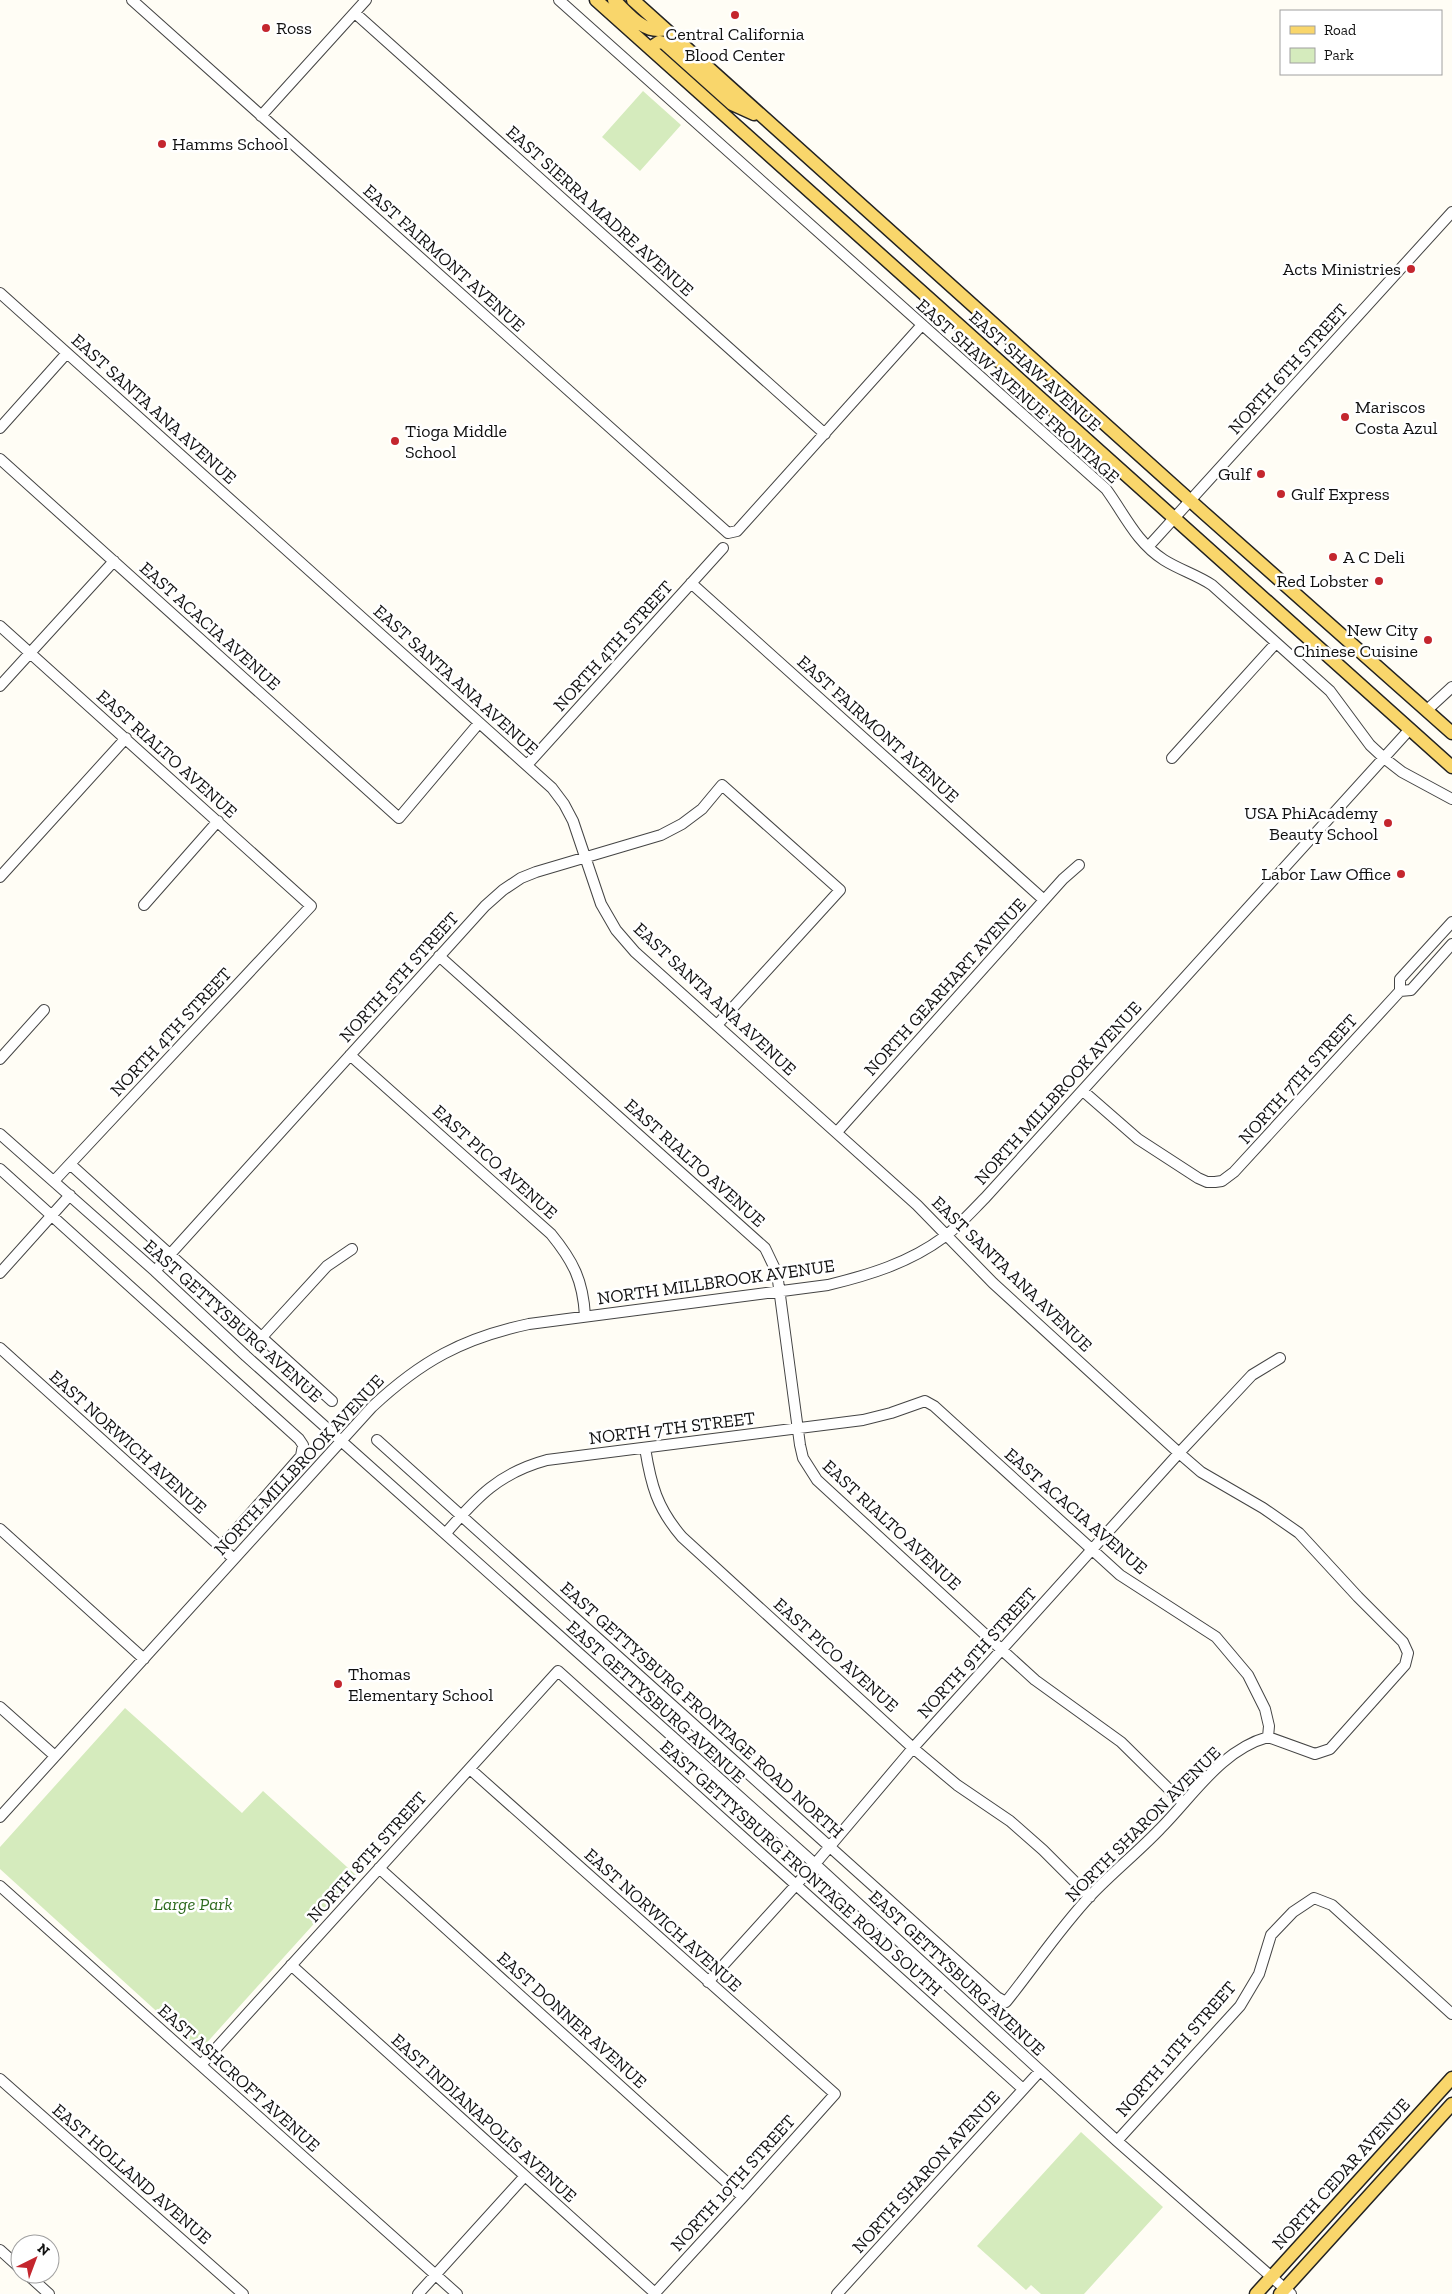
<svg xmlns="http://www.w3.org/2000/svg" width="1452" height="2294" font-family="'Zilla Slab',serif">
  <style>
    .green { fill: #d5ebbd }
    .lines { fill: none; stroke-linecap: round; stroke-linejoin: round }
    .minor-casing { stroke: #444; stroke-width: 12 }
    .major-casing { stroke: #222; stroke-width: 15 }
    .minor { stroke: #fff; stroke-width: 10 }
    .major { stroke: #f9d66b; stroke-width: 12 }
    .poi-dot { fill: #c4262e; stroke: #fff; stroke-width: 2 }
    .labels { text-anchor: middle; stroke-width: 5; stroke-linejoin: round; paint-order: stroke }
    .poi-label { font-size: 18px; fill: #111; stroke: #fff; text-anchor: start }
    .street-label { font-size: 18px; fill: #111; stroke: #fff }
    .park-label { font-size: 18px; font-style: italic; fill: #2f6b1f; stroke: #fff }
  </style>
  <rect width="100%" height="100%" fill="#fffdf5"/>
  <path class="green" d="M643,91l38,34 -41,46 -38,-34z
    M125,1708l117,105 21,-22 94,85 -155,172h-5l-197,-179v-22z
    M1081,2132l82,75 -79,87h-43l-10,-9 -5,5 -49,-44z"/>
  <g class="lines">
    <defs>
      <path id="minor" d="M132,0l596,533 9,-2 184,-205
        M559,0l547,489c19,26 30,53 58,71 16,10 33,15 48,25l118,106 40,54 14,13 18,14 50,27
        M355,13l470,421
        M261,116l105,-116
        M0,293l552,495 12,16 9,17 28,83 15,26 19,22 282,253 76,78 186,170 22,19 62,36 36,25 59,64 45,45 5,11 -3,12 -75,84 -15,5 -47,-17c-47,13 -75,59 -108,92 -22,23 -47,43 -69,66 -31,33 -57,72 -85,107l-9,-5 -620,-557
        M0,428l67,-75
        M0,459l399,359 80,-95
        M1148,547l304,-335
        M691,583l353,317
        M0,626l311,280 -257,275
        M0,686l114,-125
        M1427,710l25,-23
        M1172,758l104,-115
        M527,765l196,-217
        M0,877l126,-139
        M144,905l74,-84
        M439,956l326,292 12,25 23,172 3,13 14,22 185,170 33,30 86,62 62,61
        M1400,991v-12l52,-57
        M350,1055l201,179c22,27 32,46 34,82
        M0,1059l44,-49
        M1083,1091l55,48 60,39 9,4h8l7,-1 12,-9 166,-181 11,-1 41,-46
        M837,1132l226,-253 16,-14
        M0,1134l155,137 91,85 569,508 302,277 174,153
        M70,1164l262,237
        M0,1169l299,270 4,6 -2,11 -80,91
        M155,1271l330,-365 18,-16 18,-12 15,-6 125,-37 21,-11 20,-15 20,-24 118,105 -123,135
        M0,1273l70,-78
        M262,1337l65,-71 25,-17
        M0,1348l234,211
        M645,1448c6,37 12,60 37,89l231,211 44,37 53,36 33,29 47,47
        M0,1529l144,130
        M446,1533c31,-36 53,-60 101,-73l316,-40 28,-7 34,-12 9,5 186,169 96,62 32,38 17,34 4,17 -1,11
        M0,1707l55,49
        M470,1769l365,325 -92,103 -88,96
        M0,1817l372,-410c49,-46 91,-69 157,-83l299,-39c41,-10 81,-22 116,-48 15,-11 28,-26 41,-39l425,-469
        M379,1868l364,329
        M0,1886l457,408
        M291,1965l365,329
        M708,1982l107,-118 98,-116 266,-295 73,-78 28,-17
        M201,2065l357,-394 465,418
        M0,2079l243,215
        M1117,2141l123,-135 19,-32 12,-39 22,-23 21,-14 18,7 120,109
        M0,2250l20,18
        M27,2274l22,20
        M418,2294l106,-117
        M837,2294l203,-223"/>
      <path id="major" d="M596,0l856,767
        M614,0c14,13 30,35 51,29
        M633,0l571,513 248,220
        M650,48l9,-6 5,1 68,61 22,10
        M1256,2294l196,-216
        M1280,2294l172,-190"/>
    </defs>
    <use href="#minor" class="minor-casing"/>
    <use href="#major" class="major-casing"/>
    <use href="#minor" class="minor"/>
    <use href="#major" class="major"/>
  </g>
  <g class="poi-dot">
    <circle cx="735" cy="15" r="5"/>
    <circle cx="266" cy="28" r="5"/>
    <circle cx="162" cy="144" r="5"/>
    <circle cx="1411" cy="269" r="5"/>
    <circle cx="1345" cy="417" r="5"/>
    <circle cx="395" cy="441" r="5"/>
    <circle cx="1261" cy="474" r="5"/>
    <circle cx="1281" cy="494" r="5"/>
    <circle cx="1333" cy="557" r="5"/>
    <circle cx="1379" cy="581" r="5"/>
    <circle cx="1428" cy="640" r="5"/>
    <circle cx="1388" cy="823" r="5"/>
    <circle cx="1401" cy="874" r="5"/>
    <circle cx="338" cy="1684" r="5"/>
  </g>
  <g class="labels">
    <g class="poi-label">
      <text x="276" y="34">Ross</text>
      <text x="735" y="40" text-anchor="middle">Central California<tspan x="735" dy="21">Blood Center</tspan></text>
      <text x="172" y="150">Hamms School</text>
      <text x="1401" y="275" text-anchor="end">Acts Ministries</text>
      <text x="1355" y="413">Mariscos<tspan x="1355" dy="21">Costa Azul</tspan></text>
      <text x="405" y="437">Tioga Middle<tspan x="405" dy="21">School</tspan></text>
      <text x="1251" y="480" text-anchor="end">Gulf</text>
      <text x="1291" y="500">Gulf Express</text>
      <text x="1343" y="563">A C Deli</text>
      <text x="1369" y="587" text-anchor="end">Red Lobster</text>
      <text x="1418" y="636" text-anchor="end">New City<tspan x="1418" dy="21">Chinese Cuisine</tspan></text>
      <text x="1378" y="819" text-anchor="end">USA PhiAcademy<tspan x="1378" dy="21">Beauty School</tspan></text>
      <text x="1391" y="880" text-anchor="end">Labor Law Office</text>
      <text x="348" y="1680">Thomas<tspan x="348" dy="21">Elementary School</tspan></text>
    </g>
    <g class="street-label">
      <text transform="translate(600 211) rotate(42)" y="6">EAST SIERRA MADRE AVENUE</text>
      <text transform="translate(444 258) rotate(42)" y="6">EAST FAIRMONT AVENUE</text>
      <text transform="translate(1288 369) rotate(-48)" y="6">NORTH 6TH STREET</text>
      <text transform="translate(1035 371) rotate(42)" y="6">EAST SHAW AVENUE</text>
      <text transform="translate(1018 391) rotate(42)" y="6">EAST SHAW AVENUE FRONTAGE</text>
      <text transform="translate(154 409) rotate(42)" y="6">EAST SANTA ANA AVENUE</text>
      <text transform="translate(210 626) rotate(42)" y="6">EAST ACACIA AVENUE</text>
      <text transform="translate(613 646) rotate(-48)" y="6">NORTH 4TH STREET</text>
      <text transform="translate(456 680) rotate(42)" y="6">EAST SANTA ANA AVENUE</text>
      <text transform="translate(878 729) rotate(42)" y="6">EAST FAIRMONT AVENUE</text>
      <text transform="translate(167 754) rotate(42)" y="6">EAST RIALTO AVENUE</text>
      <text transform="translate(399 977) rotate(-48)" y="6">NORTH 5TH STREET</text>
      <text transform="translate(945 987) rotate(-48)" y="6">NORTH GEARHART AVENUE</text>
      <text transform="translate(715 999) rotate(43)" y="6">EAST SANTA ANA AVENUE</text>
      <text transform="translate(171 1032) rotate(-47)" y="6">NORTH 4TH STREET</text>
      <text transform="translate(1298 1079) rotate(-48)" y="6">NORTH 7TH STREET</text>
      <text transform="translate(1058 1093) rotate(-48)" y="6">NORTH MILLBROOK AVENUE</text>
      <text transform="translate(495 1162) rotate(42)" y="6">EAST PICO AVENUE</text>
      <text transform="translate(695 1163) rotate(42)" y="6">EAST RIALTO AVENUE</text>
      <text transform="translate(1012 1274) rotate(44)" y="6">EAST SANTA ANA AVENUE</text>
      <text transform="translate(716 1282) rotate(-8)" y="6">NORTH MILLBROOK AVENUE</text>
      <text transform="translate(233 1321) rotate(42)" y="6">EAST GETTYSBURG AVENUE</text>
      <text transform="translate(672 1428) rotate(-7)" y="6">NORTH 7TH STREET</text>
      <text transform="translate(128 1442) rotate(42)" y="6">EAST NORWICH AVENUE</text>
      <text transform="translate(299 1465) rotate(-47)" y="6">NORTH MILLBROOK AVENUE</text>
      <text transform="translate(1076 1511) rotate(41)" y="6">EAST ACACIA AVENUE</text>
      <text transform="translate(892 1525) rotate(43)" y="6">EAST RIALTO AVENUE</text>
      <text transform="translate(977 1653) rotate(-48)" y="6">NORTH 9TH STREET</text>
      <text transform="translate(836 1655) rotate(42)" y="6">EAST PICO AVENUE</text>
      <text transform="translate(656 1702) rotate(42)" y="6">EAST GETTYSBURG AVENUE</text>
      <text transform="translate(702 1710) rotate(42)" y="6">EAST GETTYSBURG FRONTAGE ROAD NORTH</text>
      <text transform="translate(1143 1824) rotate(-45)" y="6">NORTH SHARON AVENUE</text>
      <text transform="translate(367 1857) rotate(-48)" y="6">NORTH 8TH STREET</text>
      <text transform="translate(801 1868) rotate(42)" y="6">EAST GETTYSBURG FRONTAGE ROAD SOUTH</text>
      <text transform="translate(663 1920) rotate(42)" y="6">EAST NORWICH AVENUE</text>
      <text transform="translate(957 1973) rotate(43)" y="6">EAST GETTYSBURG AVENUE</text>
      <text transform="translate(572 2020) rotate(42)" y="6">EAST DONNER AVENUE</text>
      <text transform="translate(1176 2049) rotate(-49)" y="6">NORTH 11TH STREET</text>
      <text transform="translate(239 2078) rotate(42)" y="6">EAST ASHCROFT AVENUE</text>
      <text transform="translate(484 2118) rotate(42)" y="6">EAST INDIANAPOLIS AVENUE</text>
      <text transform="translate(926 2172) rotate(-48)" y="6">NORTH SHARON AVENUE</text>
      <text transform="translate(132 2174) rotate(41)" y="6">EAST HOLLAND AVENUE</text>
      <text transform="translate(1341 2174) rotate(-48)" y="6">NORTH CEDAR AVENUE</text>
      <text transform="translate(733 2183) rotate(-48)" y="6">NORTH 10TH STREET</text>
    </g>
    <g class="park-label">
      <text x="193" y="1910">Large Park</text>
    </g>
  </g>
  <rect x="1280" y="10" width="162" height="65" fill="#ffffff" stroke="#a0a0a0"/>
  <rect x="1290" y="26" width="25" height="8" fill="#f9d66b" stroke="#a0a0a0"/>
  <text x="1324" y="35" font-size="15" fill="#111111">Road</text>
  <rect x="1290" y="48" width="25" height="15" fill="#d5ebbd" stroke="#a0a0a0"/>
  <text x="1324" y="60" font-size="15" fill="#111111">Park</text>
  <g transform="translate(35 2259) rotate(42)"><circle r="24" fill="#ffffff" stroke="#a0a0a0"/>
  <path d="M0-4L9 19L0 12L-9 19Z" fill="#c4262e"/>
  <text y="-8" font-size="14" font-weight="bold" text-anchor="middle" fill="#111111">N</text>
  </g>
</svg>
